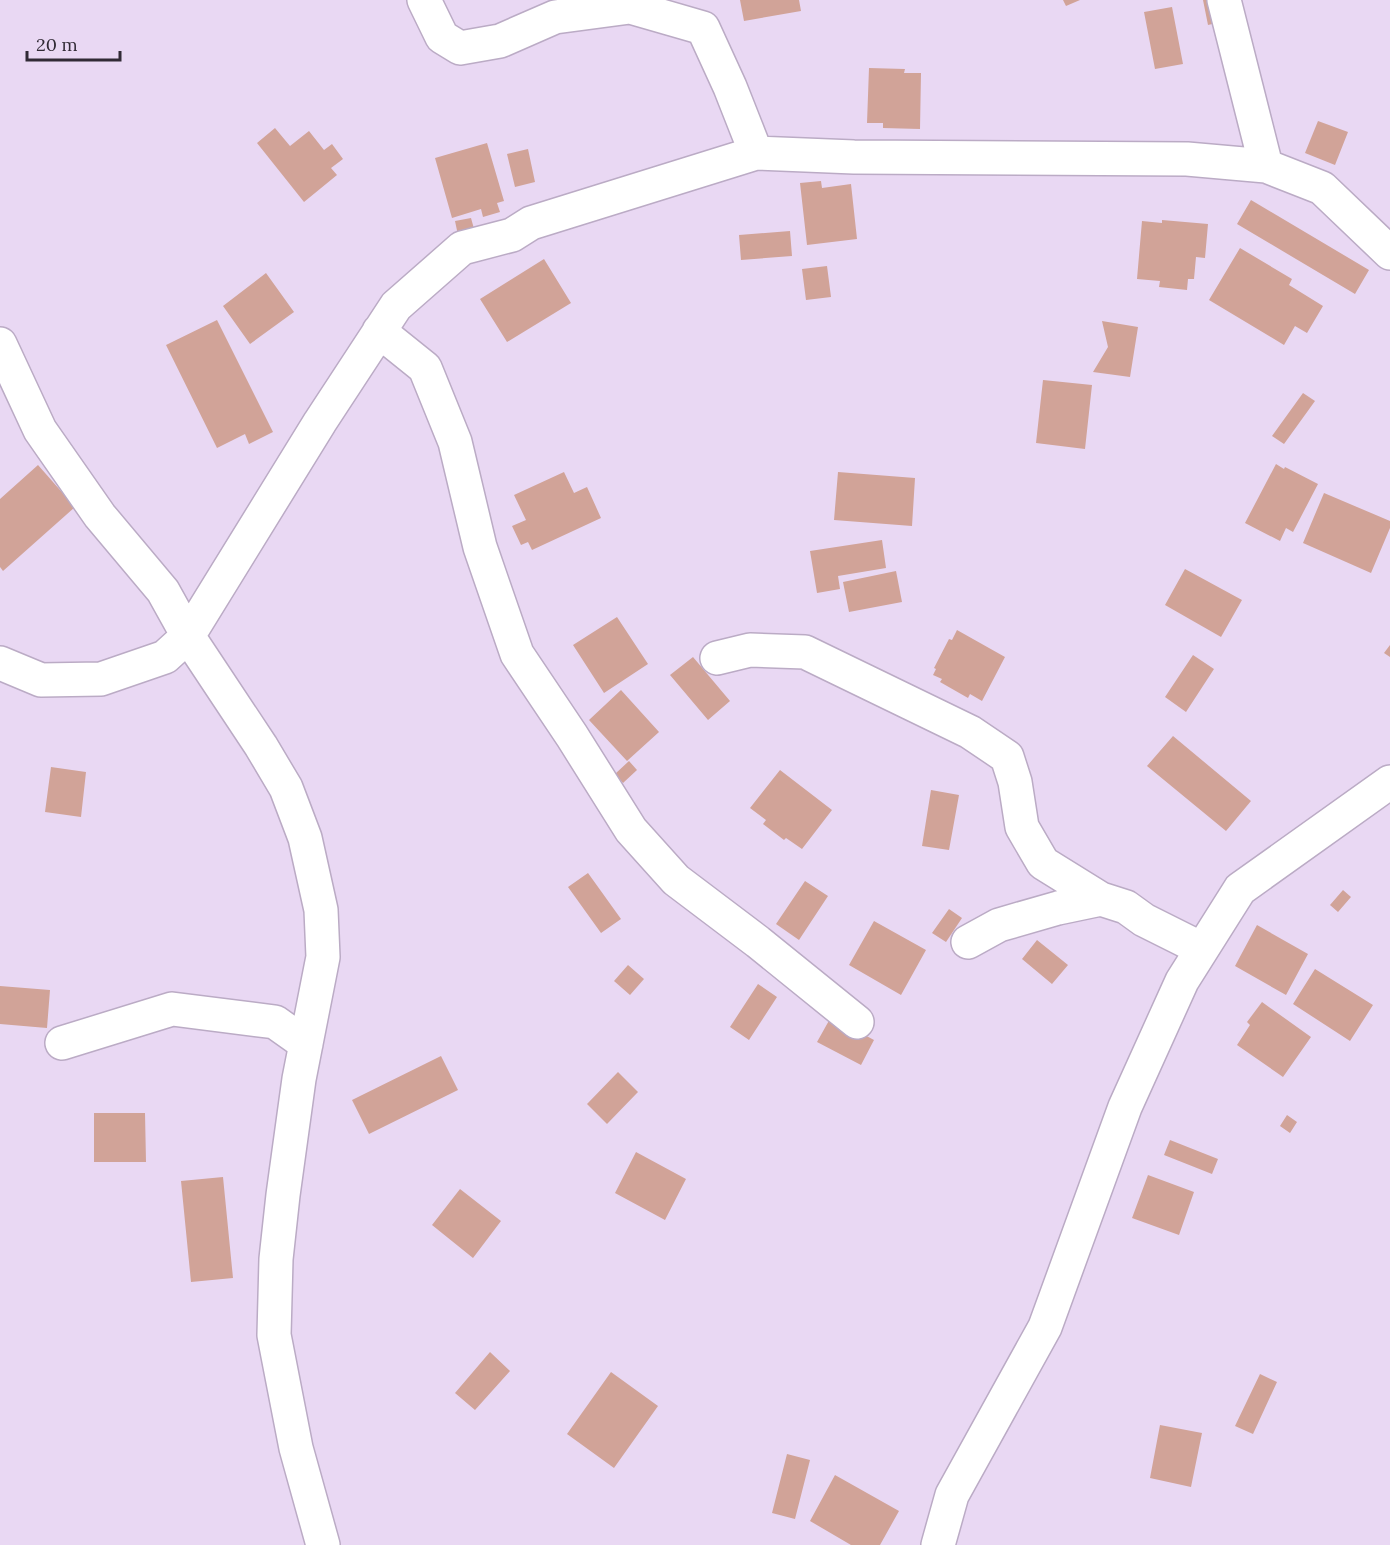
<svg xmlns="http://www.w3.org/2000/svg" width="1390" height="1545" font-family="Lora,serif">
  <style>
    .building { fill: #d1a398 }
    .lines { fill: none; stroke-linecap: round; stroke-linejoin: round }
    .minor-casing { stroke: #bbabc5; stroke-width: 36 }
    .minor { stroke: #fff; stroke-width: 33 }
  </style>
  <rect width="100%" height="100%" fill="#e9d8f3"/>
  <path class="building" d="M740,0h59l2,11 -57,10z
    M1063,0h17l-14,6z
    M1203,0h17l5,21 -17,4z
    M1172,7l11,57 -28,5 -11,-57z
    M869,68l36,1 -1,4h17l-1,56 -37,-1v-5h-16z
    M1318,121l30,11 -13,33 -30,-12z
    M275,128l15,18 19,-15 15,19 8,-6 11,15 -12,9 6,7 -33,27 -47,-59z
    M487,143l17,58 -7,2 3,9 -17,5 -2,-8 -29,9 -17,-60z
    M528,149l7,33 -20,5 -8,-33z
    M821,181l1,7 29,-4 6,55 -50,6 -7,-62z
    M1251,200l118,70 -14,24 -118,-70z
    M471,218l5,18 -17,4 -4,-19z
    M1162,220l46,4 -3,34 -9,-1 -2,22h-6l-1,11 -28,-3 1,-6 -23,-2 5,-58 20,2z
    M790,231l2,25 -51,4 -2,-25z
    M1240,248l52,31 -3,6 34,21 -16,27 -12,-7 -11,19 -75,-45z
    M544,259l27,44 -64,39 -27,-43z
    M827,266l4,31 -25,3 -4,-31z
    M266,273l28,39 -44,32 -27,-38z
    M217,320l56,112 -24,12 -4,-10 -28,14 -51,-103z
    M1102,321l36,6 -8,50 -37,-5 15,-25z
    M1043,380l49,5 -7,64 -49,-6z
    M1303,393l12,8 -31,43 -12,-8z
    M1276,464l8,5 1,-2 33,17 -25,48 -7,-4 -6,13 -35,-18z
    M38,465l37,42 -72,64 -3,-4v-68z
    M564,472l10,21 13,-6 14,31 -69,32 -4,-8 -7,3 -9,-19 14,-6 -12,-25z
    M838,472l77,6 -3,48 -78,-6z
    M1324,493l66,28v7l-19,45 -68,-30z
    M882,540l4,28 -48,8 2,13 -23,4 -7,-42z
    M1185,569l57,31 -21,37 -56,-32z
    M896,571l6,31 -53,10 -6,-30z
    M617,617l31,47 -44,29 -31,-48z
    M957,630l48,27 -23,44 -12,-7 -2,4 -28,-16 2,-3 -9,-4 3,-6 -2,-1 15,-29 3,1z
    M1390,645v12l-6,-4z
    M1193,655l21,14 -28,43 -21,-15z
    M693,657l37,44 -22,19 -38,-45z
    M621,690l38,42 -32,29 -38,-41z
    M1173,736l78,65 -25,30 -79,-65z
    M629,761l8,9 -14,13 -8,-9z
    M51,767l35,5 -5,45 -36,-5z
    M780,770l52,40 -30,39 -16,-11 -2,2 -21,-16 3,-4 -16,-12z
    M931,790l28,5 -10,55 -27,-4z
    M588,873l33,46 -20,14 -33,-46z
    M805,881l23,15 -29,44 -23,-16z
    M1343,890l8,7 -13,15 -8,-7z
    M949,909l13,9 -16,24 -14,-9z
    M874,921l52,29 -25,45 -52,-30z
    M1257,925l51,29 -22,41 -51,-29z
    M1037,940l31,25 -16,19 -30,-25z
    M628,965l16,14 -14,16 -16,-14z
    M1315,969l58,36 -23,36 -57,-37z
    M758,984l19,13 -28,43 -19,-13z
    M0,986l50,4 -3,38 -47,-4z
    M1262,1002l49,35 -28,40 -46,-32 13,-20 -3,-3z
    M831,1017l43,23 -13,25 -44,-23z
    M441,1056l17,34 -89,44 -17,-34z
    M618,1072l20,20 -31,32 -20,-20z
    M94,1113h51l1,49h-52z
    M1287,1115l10,7 -7,11 -10,-7z
    M1170,1140l48,19 -6,15 -48,-19z
    M636,1152l50,27 -21,41 -50,-27z
    M1148,1175l46,17 -15,43 -47,-17z
    M223,1177l10,101 -42,4 -10,-101z
    M460,1189l41,32 -28,37 -41,-33z
    M490,1352l20,19 -35,39 -20,-17z
    M611,1372l47,34 -44,62 -47,-34z
    M1260,1374l17,8 -24,52 -18,-8z
    M1160,1425l42,8 -11,54 -41,-9z
    M787,1454l23,6 -15,59 -23,-6z
    M835,1475l64,36 -19,34h-29l-41,-24z"/>
  <g class="lines">
    <defs>
      <path id="minor" d="M424,0l18,37 18,11 40,-7 55,-24 75,-10 73,21 27,59 26,66
        M1224,0l42,166
        M379,331l46,37 30,74 25,105 37,107 55,82 59,94 45,50 82,62 99,80
        M0,344l40,86 60,86 63,75 25,45 73,110 25,42 19,50 16,72 2,47 -24,122 -16,116 -7,64 -2,76 22,113 27,97
        M717,658l33,-8 55,2 165,80 37,25 8,25 7,45 21,36 58,36
        M0,663l41,17 60,-1 64,-22 23,-21 132,-214 76,-116 66,-58 50,-13 19,-12 225,-70 98,4 333,2 79,7 56,22 68,65
        M968,942l31,-17 59,-17 43,-9 25,8 18,13 58,29
        M62,1043l110,-34 103,13 31,22
        M938,1545l14,-50 93,-168 80,-220 57,-126 58,-92 150,-107"/>
    </defs>
    <use href="#minor" class="minor-casing"/>
    <use href="#minor" class="minor"/>
  </g>
  <path d="M27 51v9h93v-9" fill="none" stroke="#312a35" stroke-width="3"/>
  <text x="36" y="51" font-size="18" fill="#312a35" stroke="#e9d8f3" stroke-width="4.5" paint-order="stroke">20 m</text>
</svg>
